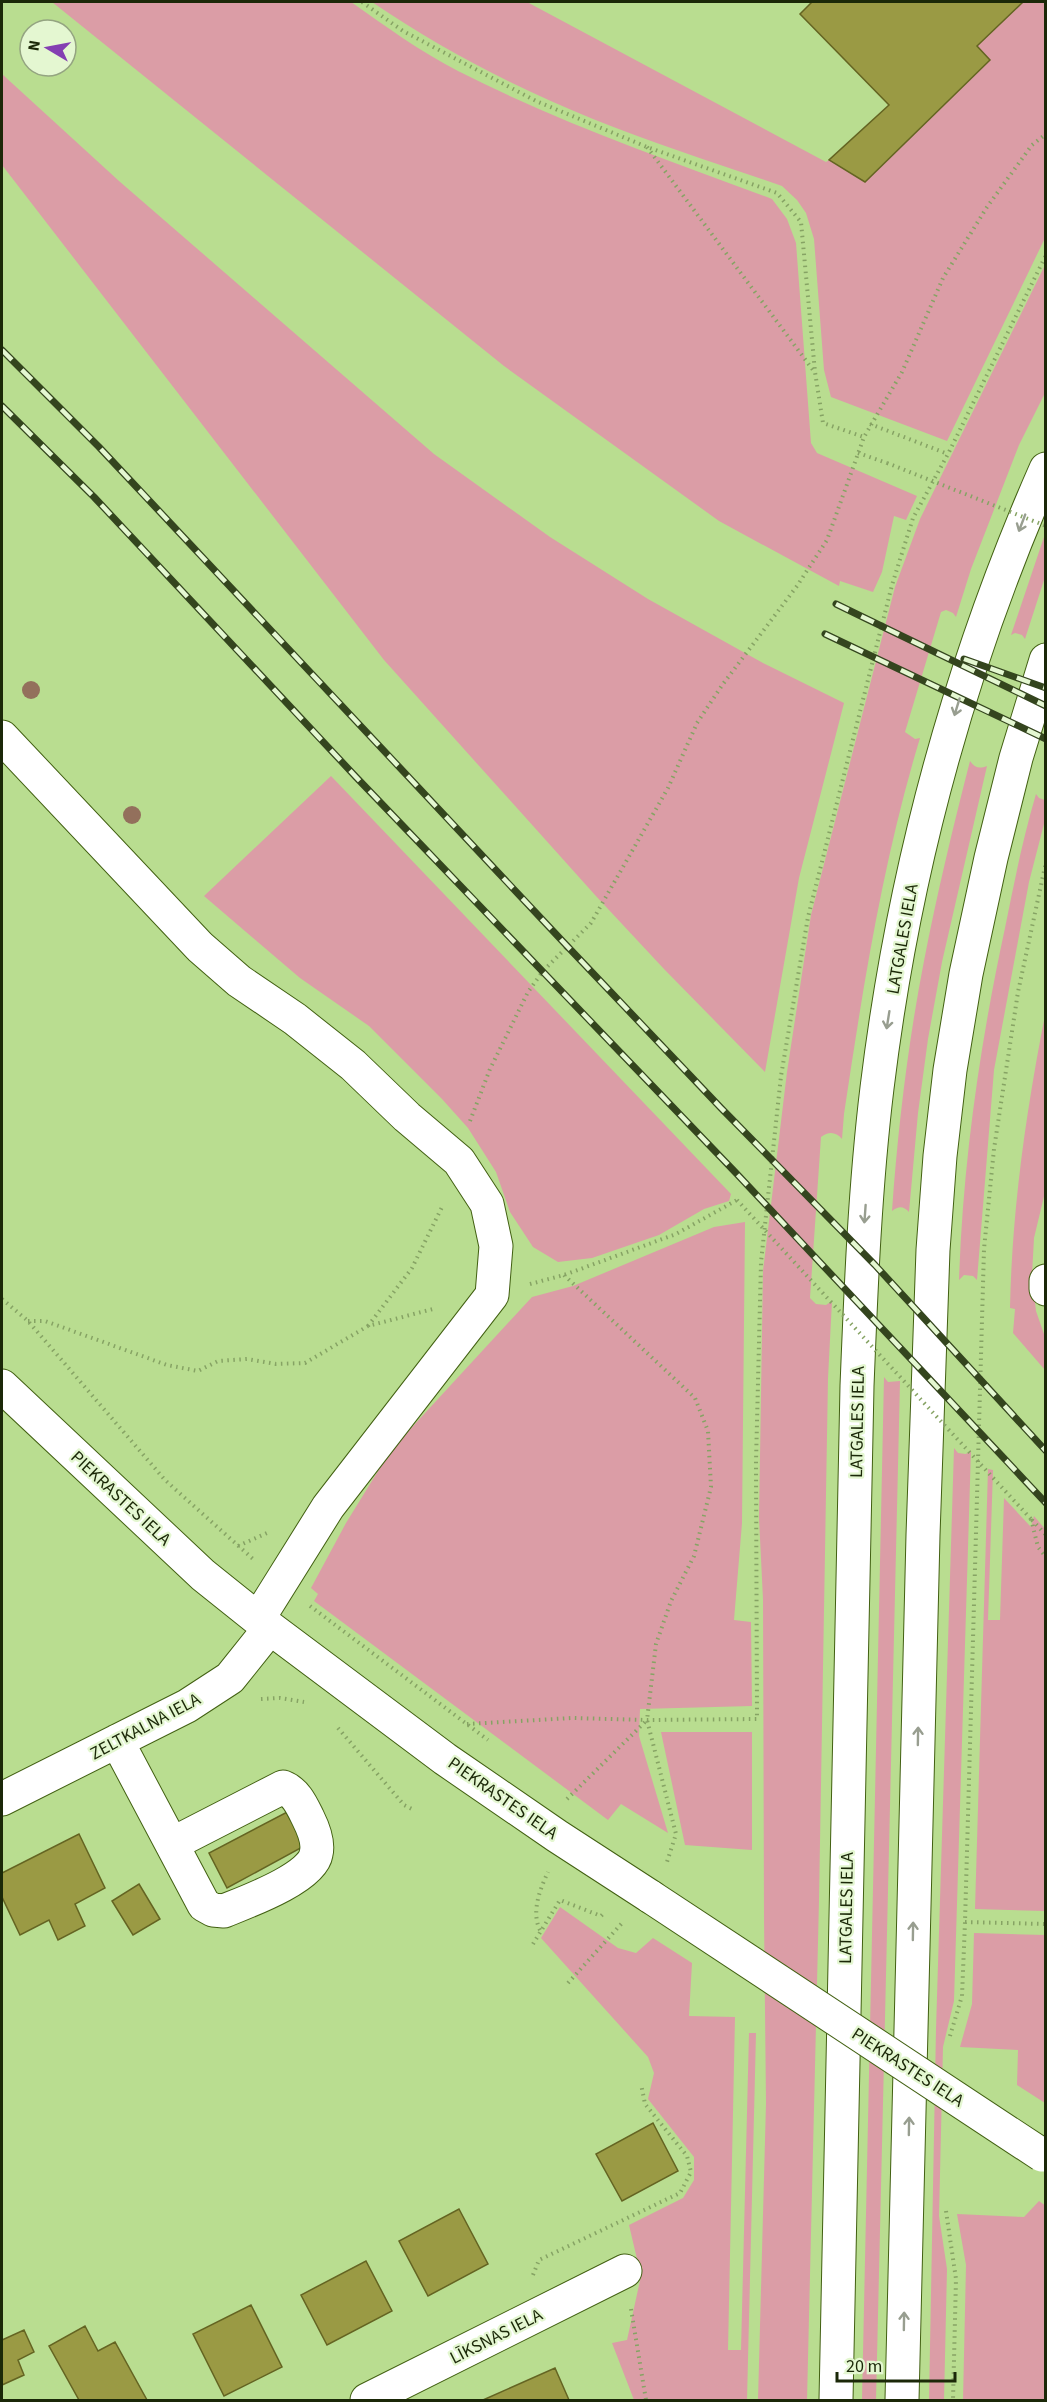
<svg xmlns="http://www.w3.org/2000/svg" width="1047" height="2402" font-family="'Source Sans 3',sans-serif">
  <style>
    .green { fill: #db9da6 }
    .building { fill: #9a9a44; stroke: #646422; stroke-width: 1.5 }
    .lines { fill: none; stroke-linecap: round; stroke-linejoin: round }
    .minor-casing { stroke: #426012; stroke-width: 35 }
    .path { stroke: #86a364; stroke-width: 4; stroke-dasharray: 1.5 4.5; stroke-linecap: butt }
    .minor { stroke: #fff; stroke-width: 33 }
    .rail-casing { stroke: #34451e; stroke-width: 7 }
    .rail { stroke: #e4f7d1; stroke-width: 4.5; stroke-dasharray: 14; stroke-linecap: butt }
    .minor-bridge-casing { stroke: #426012; stroke-width: 35; stroke-linecap: butt }
    .path-bridge { stroke: #86a364; stroke-width: 4; stroke-dasharray: 1.5 4.5; stroke-linecap: butt }
    .minor-bridge { stroke: #fff; stroke-width: 33 }
    .tree { fill: #93705c }
    .oneway { stroke: #989e90 }
    .labels { text-anchor: middle; stroke-width: 4.5; stroke-linejoin: round; paint-order: stroke }
    .street-label { font-size: 18px; fill: #1b2808; stroke: #e4f7d1 }
  </style>
  <rect width="100%" height="100%" fill="#b9dd90"/>
  <path class="green" d="M52,2h299c34,24 70,50 107,69 102,52 207,88 314,128l15,20 9,24 15,200 6,10 100,43 -11,24 -12,-4 -12,56 -9,20 -33,-11 -1,5 -120,-65 -215,-155z
    M372,2h155l299,160 3,-2 36,22 125,-122 -13,-14 46,-44h22v236l-98,203 -116,-44 -7,-27 -10,-131 -8,-26 -9,-13 -15,-14c-63,-22 -127,-42 -189,-67 -77,-31 -152,-70 -221,-117z
    M2,74l117,107 315,273 116,83 98,62 115,64 81,40 -45,175 -34,194 -101,-103 -69,-74 -211,-235 -382,-495z
    M1045,265v128l-26,52 -48,124 -15,48 -3,-4 -7,-3 -5,2 -36,120 10,7 5,-1c-37,122 -57,249 -76,376l-2,25c-6,-7 -13,-8 -21,-2l-11,161 6,6 10,1 6,-4 -4,77 -9,522 -12,500h-49l8,-297 -2,-185 -1,-319 -4,-81 4,-247 24,-199 24,-157 84,-328 25,-68z
    M1045,534v43l-20,62 -3,-4 -7,-2 -4,2z
    M970,761c5,7 9,8 17,5l-45,196 -14,77 -10,74 -9,99c-6,-6 -10,-6 -17,-1 6,-84 16,-168 32,-250 13,-67 29,-134 46,-200z
    M331,776l400,418 -2,7 -25,8 -45,26 -67,23 -34,4 -25,-15 -23,-35 -14,-40 -28,-44 -26,-29 -73,-73 -69,-48 -96,-82z
    M1036,794l3,4 6,2v20l-16,62 -35,188 -17,210 -4,-4 -9,-1 -5,5c4,-119 21,-236 46,-352 9,-45 18,-90 31,-134z
    M1045,1015l1,173 -12,50 -2,37 4,36 9,26v33l-32,-37 2,-24 -5,-1c2,-99 16,-196 35,-293z
    M745,1222l-3,301 -8,97 17,2 1,84 -112,3 -1,27 29,97 -47,-29 -13,16 -294,-219 4,-7 -7,-6 35,-65 45,-73 141,-153 41,-11 141,-59z
    M884,1377l4,5 12,-1 -24,1019h-14z
    M954,1448l4,5 8,1 5,-4 -17,551 -11,46 -4,169 8,53 -3,131h-15l7,-371z
    M988,1469l5,1 -5,150h12l4,-122 27,29 3,-11 11,13v382l-70,-2z
    M661,1732h91v118l-67,-5z
    M560,1907l58,41 18,5 17,-15 39,25 -3,53 46,1 -7,333h13l8,-317h7l-9,367h-113l-22,-57 15,-3 14,-64 -12,-51 54,-27 11,-18v-23l-46,-58 6,-26 -6,-16 -107,-119z
    M974,1933l71,2v168l-28,-18 1,-35 -58,-3 12,-43z
    M1039,2201l7,5 -1,194h-82l3,-135 -9,-51 67,3z"/>
  <path class="building" d="M812,2h211l-46,44 13,14 -125,122 -36,-22 60,-55 -89,-91z
    M291,1810l17,34 -81,44 -18,-35z
    M79,1834l26,54 -30,16 10,22 -27,14 -9,-20 -29,15 -18,-38v-24z
    M139,1884l21,35 -27,16 -21,-34z
    M653,2123l25,48 -56,30 -26,-47z
    M459,2209l29,55 -60,32 -29,-55z
    M366,2261l26,50 -65,34 -26,-50z
    M251,2305l31,62 -58,29 -31,-62z
    M85,2326l13,25 17,-9 32,58h-68l-30,-54z
    M24,2330l10,22 -16,8 6,15 -22,10v-45z
    M555,2368l14,32h-86z"/>
  <g class="lines">
    <defs>
      <path id="minor" d="M2,737l198,210 39,34 56,38 58,46 54,52 52,44 28,43 9,42 -4,49 -164,212 -70,112
        M1046,1281v8
        M2,1386l201,189 55,44 187,140 112,77 94,61
        M117,1741l87,164 9,5 11,1c22,-9 88,-33 92,-57 3,-11 -3,-26 -8,-36 -6,-12 -12,-26 -25,-31l-111,57
        M2,1799l185,-93 43,-28 40,-50
        M367,2400l258,-129
        M836,2400l21,-1014c4,-100 8,-199 20,-298 26,-213 82,-422 169,-619
        M902,2400l21,-865 10,-285 7,-94 10,-86 16,-96 25,-116 25,-100 30,-98"/>
    </defs>
    <use href="#minor" class="minor-casing"/>
    <path class="path" d="M362,2l41,29 133,70 111,46 130,46 24,29 14,150 8,51 41,14
      M647,147l166,223
      M870,424l78,30
      M858,453l29,10
      M470,1121l20,-52 38,-77 15,-21 48,-48 77,-135 29,-65 26,-39 74,-98 30,-46 37,-103 38,-65 41,-94 44,-71 45,-62 14,-11
      M564,1275l131,123 13,33 3,56 -17,69 -23,45 -15,43 -9,76 29,114 -10,31
      M530,1284l34,-9 112,-41 61,-34
      M2,1299l26,22 137,159 88,79
      M28,1321h17l122,44 31,6 20,-10 29,-2 29,5 29,-1 63,-37 65,-17
      M368,1326l44,-58 31,-63
      M1031,1519l7,28 8,10
      M1032,1520l14,15
      M238,1546l29,-13
      M310,1606l178,134
      M261,1699l19,-1 24,4
      M467,1724l105,-6 75,2 110,-1 -1,-257 5,-200 20,-186 27,-159 84,-332 21,-67 35,-64 98,-199
      M338,1728l66,77 8,4
      M567,1799l79,-78
      M965,1922l81,2
      M540,1930c-9,-18 0,-41 8,-58
      M533,1944l27,-44 41,16 4,-4
      M568,1983l55,-61
      M950,2036l12,-40 3,-74 19,-673 10,-100 24,-157 28,-130
      M946,2211l10,68 -3,121
      M533,2275l6,-15 141,-67 11,-21 -4,-16 -42,-52 -4,-20
      M631,2309l15,91"/>
    <use href="#minor" class="minor"/>
    <defs>
      <path id="rail" d="M2,350l97,97 469,500 153,161 154,157 171,186
        M2,406l92,91 262,280 380,396 310,330
        M836,604l210,102
        M825,634l221,105
        M964,659l82,29"/>
    </defs>
    <use href="#rail" class="rail-casing"/>
    <use href="#rail" class="rail"/>
    <defs>
      <path id="minor-bridge" d="M651,1897l391,258"/>
    </defs>
    <use href="#minor-bridge" class="minor-bridge-casing"/>
    <path class="path-bridge" d="M887,463l159,63
      M737,1200l294,319"/>
    <use href="#minor-bridge" class="minor-bridge"/>
  </g>
  <g class="tree">
    <circle cx="31" cy="690" r="9"/>
    <circle cx="132" cy="815" r="9"/>
  </g>
  <defs><path id="oneway-shaft" d="M-6 0H5M1.5-3L5.5 0L1.5 3" fill="none" stroke-width="1.6" stroke-linecap="round" stroke-linejoin="round" transform="scale(1.5)"/></defs>
  <g class="oneway">
    <use href="#oneway-shaft" transform="translate(1022 523) rotate(111)"/>
    <use href="#oneway-shaft" transform="translate(957 707) rotate(107)"/>
    <use href="#oneway-shaft" transform="translate(888 1020) rotate(99)"/>
    <use href="#oneway-shaft" transform="translate(865 1214) rotate(94)"/>
    <use href="#oneway-shaft" transform="translate(918 1736) rotate(-89)"/>
    <use href="#oneway-shaft" transform="translate(913 1931) rotate(-89)"/>
    <use href="#oneway-shaft" transform="translate(909 2126) rotate(-89)"/>
    <use href="#oneway-shaft" transform="translate(904 2321) rotate(-89)"/>
  </g>
  <g class="labels">
    <g class="street-label">
      <text transform="translate(902 939) rotate(-80)" y="6">LATGALES IELA</text>
      <text transform="translate(857 1422) rotate(-89)" y="6">LATGALES IELA</text>
      <text transform="translate(121 1498) rotate(43)" y="6">PIEKRASTES IELA</text>
      <text transform="translate(145 1726) rotate(-28)" y="6">ZELTKALNA IELA</text>
      <text transform="translate(503 1798) rotate(35)" y="6">PIEKRASTES IELA</text>
      <text transform="translate(846 1908) rotate(-89)" y="6">LATGALES IELA</text>
      <text transform="translate(908 2067) rotate(33)" y="6">PIEKRASTES IELA</text>
      <text transform="translate(496 2336) rotate(-27)" y="6">LĪKSNAS IELA</text>
    </g>
  </g>
  <rect width="1047" height="2402" fill="none" stroke="#1b2808" stroke-width="6"/>
  <g transform="translate(48 48) rotate(280)"><circle r="28" fill="#e4f7d1" stroke="#94a481" stroke-width="1.5"/>
  <path d="M0-4.5L10 22L0 15L-10 22Z" fill="#843fb2"/>
  <text y="-9" font-size="16" font-weight="bold" text-anchor="middle" fill="#1b2808">N</text>
  </g>
  <path d="M837 2372v9h118v-9" fill="none" stroke="#1b2808" stroke-width="3"/>
  <text x="846" y="2372" font-size="18" fill="#1b2808" stroke="#e4f7d1" stroke-width="4.5" paint-order="stroke">20 m</text>
</svg>
